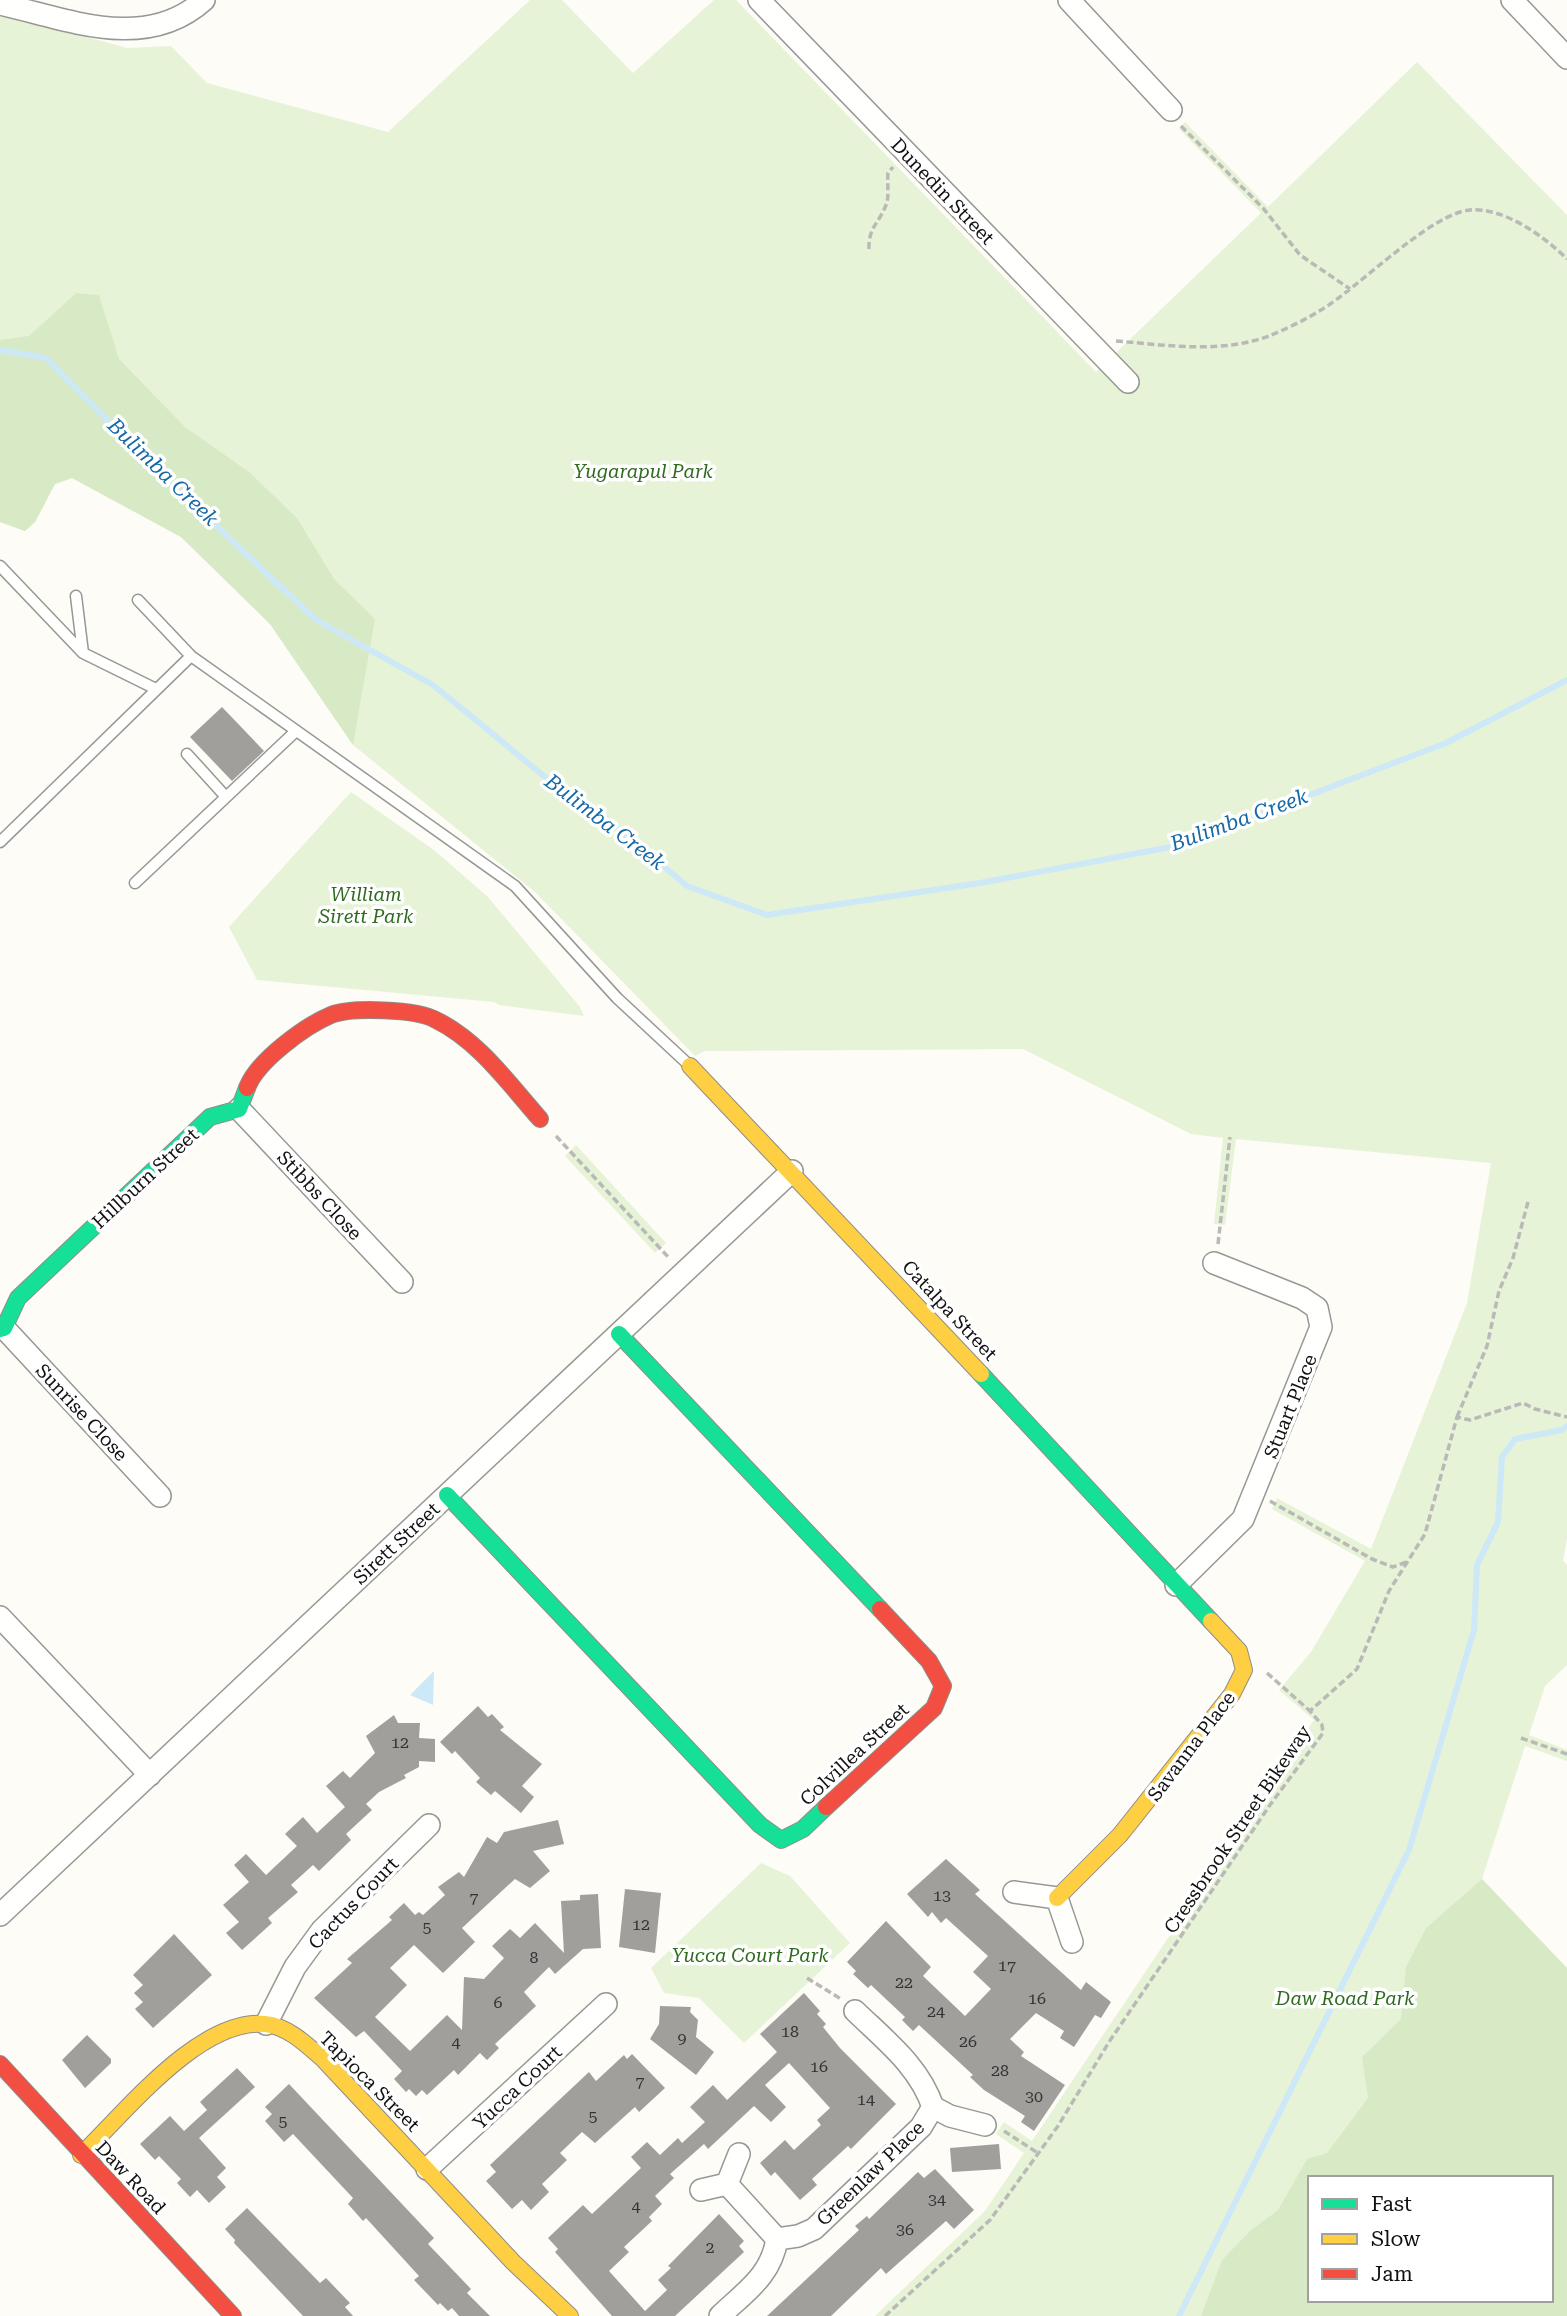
<svg xmlns="http://www.w3.org/2000/svg" width="1567" height="2316" font-family="'Roboto Serif',serif">
  <style>
    .green { fill: #e7f3d7; fill-rule: evenodd }
    .forest { fill: #d8eac5; fill-rule: evenodd }
    .water { fill: #cde8f7 }
    .lines { fill: none; stroke-linecap: round; stroke-linejoin: round }
    .stream { stroke: #cde8f7; stroke-width: 6 }
    .building { fill: #a19f9c }
    .lane-casing { stroke: #979795; stroke-width: 13 }
    .street-casing { stroke: #979795; stroke-width: 24 }
    .fast-casing { stroke: #8e8d8b; stroke-width: 18 }
    .slow-casing { stroke: #8e8d8b; stroke-width: 18 }
    .jam-casing { stroke: #8e8d8b; stroke-width: 18 }
    .path { stroke: #b9b9b8; stroke-width: 3.5; stroke-dasharray: 7 3.5; stroke-linecap: butt }
    .lane { stroke: #fffffe; stroke-width: 10 }
    .street { stroke: #fffffe; stroke-width: 21 }
    .fast { stroke: #16e098; stroke-width: 16 }
    .slow { stroke: #ffcf43; stroke-width: 16 }
    .jam { stroke: #f24e42; stroke-width: 16 }
    .labels { text-anchor: middle; stroke-width: 7; stroke-linejoin: round; paint-order: stroke }
    .number-label { font-size: 16px; fill: #353434 }
    .street-label { font-size: 19px; fill: #111; stroke: #fff }
    .park-label { font-size: 19px; font-style: italic; fill: #2f6b1f; stroke: #fff }
    .water-label { font-size: 21px; font-style: italic; fill: #1768a6; stroke: #fff }
  </style>
  <rect width="100%" height="100%" fill="#fdfcf7"/>
  <path class="green" d="M530,0h32l71,73 81,-73h22l360,372 165,-159 -82,-84 6,-7 83,85 149,-145 150,153v1324l-4,21 4,5v100l-22,21 -16,49 38,15v11l-42,-15 -43,133 85,89v348h-692l110,-105 39,-58 -28,-19 8,-12 28,19 282,-421 -35,-30 32,-38 54,-91 -93,-52 5,-11 94,51 96,-246 24,-140 -255,-24 -11,86 -11,-1 9,-86 -32,-4 -168,-85 -318,2 -10,5 -160,-164 -182,-147 -83,-121 -89,-87 -109,-59 -17,6 -20,38 -10,9 -25,-9v-509l127,35 44,-2 36,37 181,49zM1310,2178h241v122h-241z
    M351,792l83,58 54,47 92,110 4,9 -85,-11 -5,-3 -237,-22 -28,-53z
    M576,1145l90,98 -11,10 -90,-97z
    M761,1863l29,13 60,67 -106,100 -45,-45 -35,-5 -13,-25z"/>
  <path class="forest" d="M76,293l23,2 20,64 66,68 64,45 48,46 37,61 41,40 -22,126 -83,-121 -89,-87 -109,-59 -17,6 -20,38 -10,9 -25,-9v-182l29,-4z
    M1482,1879l85,89v348h-366l21,-56 29,-30 27,-20 29,-51 20,-6 41,-55 -6,-41 39,-38 5,-52 20,-39zM1310,2178h241v122h-241z"/>
  <path class="water" d="M434,1671l-1,34 -23,-10z"/>
  <g class="lines">
    <path class="stream" d="M0,350l46,8 112,113 158,149 117,65 123,101 45,28 86,72 80,29 213,-32 196,-37 270,-103 121,-63
      M1179,2316l230,-466 65,-220 3,-65 21,-43 4,-65 13,-18 47,-9 5,-4"/>
  </g>
  <path class="building" d="M222,707l42,44 -32,30 -42,-44z
    M478,1706l10,11 4,-3 12,13 -4,3 42,34 -20,22 12,11 -13,16 -26,-22 -4,4 -15,-13 4,-4 -25,-27 -3,3 -12,-12z
    M394,1715l4,8h22l-1,15 16,1v23l-16,-1v6l-15,8 2,3 -27,14 -13,12 6,6 -26,24 5,6 -32,31 -6,-6 -22,20 7,7 -30,26 4,5 -30,27 -16,-17 13,-11 -16,-17 26,-23 -15,-17 12,-11 20,21 31,-29 -12,-12 18,-17 14,16 28,-26 -19,-21 17,-15 7,7 25,-25 -9,-17z
    M558,1820l6,24 -31,7 17,20 -20,17 -15,-9 -53,49 13,14 -32,31 -29,-28 -24,23 17,17 -32,32 35,34 37,-36 15,15 2,-53 20,2 20,-21 -12,-12 18,-17 10,9 15,-15 29,30 -3,-52 19,-1v-5l18,-1 3,54 -18,1 -28,25 -6,-7 -25,25 12,14 -41,38 4,4 -12,12 -7,-7 -22,22 -4,-5 -27,25 -5,-5 -6,6 -7,-7 -3,3 -12,-13 8,-8 -38,-40 -8,6 -42,-39 38,-35 -5,-4 45,-39 -3,-3 15,-14 11,12 4,-3 4,3 22,-20 -7,-8 21,-15 5,5 23,-40 10,6 7,-11z
    M946,1859l34,31 -5,4 106,96 5,-8 25,20 -10,16 -6,-3 -21,32 -14,-9 4,-7 -28,-18 -26,26 14,13 -3,4 44,29 -31,46 -13,-9 4,-6 -41,-26 -14,-13 3,-2 -54,-50 -6,6 -11,-11 3,-3 -34,-32 -3,3 -15,-14 3,-3 -9,-9 39,-41 45,46 -8,9 42,40 26,-27 -18,-17 15,-16 -42,-38 -5,5 -9,-11 -4,5 -21,-23z
    M625,1889l36,4 -6,60 -36,-6z
    M174,1934l38,41 -59,53 -18,-19 8,-7 -9,-9 9,-8 -10,-10z
    M804,1993l16,18 -3,3 9,10 -3,3 17,21 56,56 -45,45 -3,-3 -36,33 5,6 -17,15 -25,-28 -4,4 -11,-13 25,-23 9,10 27,-25 -4,-5 13,-12 -41,-45 -24,22 21,22 -15,15 -17,-16 -46,43 -4,-5 -34,30 4,4 -19,18 7,8 -13,13 3,4 -28,26 5,5 -20,19 36,40 22,-21 -9,-10 13,-12 -3,-2 51,-52 25,27 -5,5 5,6 -69,64h-63l-57,-64 3,-3 -10,-11 35,-33 9,9 49,-46 -10,-11 16,-15 13,13 18,-17 4,5 23,-21 -15,-15 23,-22 14,15 50,-48 -17,-18z
    M660,2006l31,1 -1,5 8,8 -2,17 18,15 -18,23 -46,-36 9,-15z
    M87,2035l24,24v4l-26,25 -23,-28z
    M632,2054l33,34 -26,24 -4,-5 -40,36 -13,-11 -22,21 7,7 -25,24 7,8 -18,18 -9,-10 -10,9 -26,-28 10,-9 -6,-7 99,-93 7,9 28,-26 3,4z
    M237,2068l18,19 -56,51 27,30 -9,9 9,10 -17,16 -12,-13 -7,7 -13,-14 4,-4 -22,-23 -4,4 -15,-16 30,-28 14,15 23,-21 -7,-8z
    M289,2084l145,154 -6,6 43,45 -4,4 23,23h-31l-7,-8 -4,3 -8,-8 -2,2 -24,-25 5,-4 -53,-58 -3,3 -15,-17 5,-6 -60,-64 -9,8 -19,-21 7,-7 -7,-7z
    M999,2144l2,25 -49,3 -2,-24z
    M935,2169l39,41 -20,19 -8,-8 -60,53 -5,-6 -50,48h-64l92,-86 -4,-4 12,-10 2,3 49,-47 6,6z
    M247,2208l73,75 6,-5 24,25 -5,4 8,9h-50l-69,-73 1,-3 -10,-11z"/>
  <g class="lines">
    <defs>
      <path id="lane" d="M0,566l83,87 73,36
        M76,596l7,57
        M138,600l53,56 324,230 102,112 71,66
        M187,754l39,43
        M0,842l191,-186
        M135,883l161,-152"/>
      <path id="street" d="M759,0l369,382
        M1069,0l102,110
        M1512,0l55,58
        M0,4c67,15 145,49 204,-4
        M239,1109l163,173
        M4,1328l156,168
        M1176,1585l67,-66 78,-192 -4,-19 -15,-10 -88,-35
        M0,1617l150,158
        M1014,1892l43,6 15,44
        M0,1915l792,-744
        M266,2024l29,-57 27,-37 107,-105
        M933,2107l17,9 35,9
        M427,2169l179,-165
        M727,2184l50,55
        M701,2190l26,-6 12,-30
        M720,2316c26,-25 51,-40 57,-77l21,-3 16,-7 107,-102 12,-20c-14,-41 -47,-66 -78,-96"/>
      <path id="fast" d="M0,1329l4,-1 14,-30 192,-181 29,-8 8,-21
        M619,1334l261,275
        M981,1374l230,247
        M447,1495l313,330 21,15 22,-11 23,-22"/>
      <path id="slow" d="M690,1066l291,308
        M1057,1898l63,-63 112,-141 12,-24 -5,-19 -28,-30
        M81,2155c44,-42 118,-137 184,-131 23,2 43,22 59,36l189,202 57,54"/>
      <path id="jam" d="M247,1088c10,-27 58,-62 84,-73 20,-8 86,-6 105,5 43,21 73,64 104,99
        M826,1807l108,-99 9,-22 -14,-25 -49,-52
        M0,2064l233,252"/>
    </defs>
    <use href="#lane" class="lane-casing"/>
    <use href="#street" class="street-casing"/>
    <use href="#fast" class="fast-casing"/>
    <use href="#slow" class="slow-casing"/>
    <use href="#jam" class="jam-casing"/>
    <path class="path" d="M1181,126l82,82 37,47 50,34
      M869,249c-1,-23 12,-27 18,-47 2,-9 0,-19 1,-29l5,-6
      M1116,341c51,4 104,13 153,-5 17,-7 36,-16 52,-26 37,-22 110,-97 149,-100 34,-3 75,27 97,49
      M556,1136l114,123
      M1218,1244l12,-107
      M1457,1417l30,-71 12,-55 14,-33 15,-56
      M1270,1501l102,58 21,8 16,-6
      M1267,1673l43,38
      M1521,1738l46,16
      M807,1978l34,21
      M1004,2131l34,22
      M885,2316l105,-96 68,-94 51,-84 161,-237 53,-72 -1,-8 -12,-14 47,-42 32,-78 36,-57 32,-117 13,3 53,-17 12,6 32,8"/>
    <use href="#lane" class="lane"/>
    <use href="#street" class="street"/>
    <use href="#fast" class="fast"/>
    <use href="#slow" class="slow"/>
    <use href="#jam" class="jam"/>
  </g>
  <g class="labels">
    <g class="number-label">
      <text x="400" y="1748">12</text>
      <text x="942" y="1901">13</text>
      <text x="474" y="1903">7</text>
      <text x="641" y="1930">12</text>
      <text x="427" y="1933">5</text>
      <text x="534" y="1963">8</text>
      <text x="1007" y="1971">17</text>
      <text x="904" y="1988">22</text>
      <text x="1037" y="2004">16</text>
      <text x="498" y="2008">6</text>
      <text x="936" y="2017">24</text>
      <text x="790" y="2037">18</text>
      <text x="682" y="2044">9</text>
      <text x="968" y="2047">26</text>
      <text x="456" y="2048">4</text>
      <text x="819" y="2072">16</text>
      <text x="1000" y="2076">28</text>
      <text x="640" y="2087">7</text>
      <text x="1034" y="2102">30</text>
      <text x="866" y="2105">14</text>
      <text x="593" y="2122">5</text>
      <text x="283" y="2127">5</text>
      <text x="937" y="2205">34</text>
      <text x="636" y="2212">4</text>
      <text x="905" y="2235">36</text>
      <text x="710" y="2253">2</text>
    </g>
    <g class="street-label">
      <text transform="translate(943 191) rotate(46)" y="7">Dunedin Street</text>
      <text transform="translate(145 1178) rotate(-43)" y="7">Hillburn Street</text>
      <text transform="translate(320 1195) rotate(47)" y="7">Stibbs Close</text>
      <text transform="translate(950 1310) rotate(47)" y="7">Catalpa Street</text>
      <text transform="translate(1290 1406) rotate(-68)" y="7">Stuart Place</text>
      <text transform="translate(82 1412) rotate(47)" y="7">Sunrise Close</text>
      <text transform="translate(396 1543) rotate(-43)" y="7">Sirett Street</text>
      <text transform="translate(1191 1746) rotate(-53)" y="7">Savanna Place</text>
      <text transform="translate(854 1754) rotate(-43)" y="7">Colvillea Street</text>
      <text transform="translate(1237 1829) rotate(-56)" y="7">Cressbrook Street Bikeway</text>
      <text transform="translate(353 1903) rotate(-46)" y="7">Cactus Court</text>
      <text transform="translate(370 2081) rotate(45)" y="7">Tapioca Street</text>
      <text transform="translate(517 2087) rotate(-43)" y="7">Yucca Court</text>
      <text transform="translate(870 2173) rotate(-44)" y="7">Greenlaw Place</text>
      <text transform="translate(131 2177) rotate(47)" y="7">Daw Road</text>
    </g>
    <g class="park-label">
      <text x="643" y="478">Yugarapul Park</text>
      <text x="366" y="901">William<tspan x="366" dy="22">Sirett Park</tspan></text>
      <text x="750" y="1962">Yucca Court Park</text>
      <text x="1345" y="2005">Daw Road Park</text>
    </g>
    <g class="water-label">
      <text transform="translate(163 472) rotate(44)" y="7">Bulimba Creek</text>
      <text transform="translate(1239 820) rotate(-20)" y="7">Bulimba Creek</text>
      <text transform="translate(605 822) rotate(37)" y="7">Bulimba Creek</text>
    </g>
  </g>
  <rect x="1308" y="2176" width="245" height="126" fill="#ffffff" stroke="#a0a0a0" stroke-width="2"/>
  <rect x="1322" y="2199" width="35" height="10" fill="#16e098" stroke="#a0a0a0" stroke-width="2"/>
  <text x="1371" y="2211" font-size="21" fill="#111111">Fast</text>
  <rect x="1322" y="2234" width="35" height="10" fill="#ffcf43" stroke="#a0a0a0" stroke-width="2"/>
  <text x="1371" y="2246" font-size="21" fill="#111111">Slow</text>
  <rect x="1322" y="2269" width="35" height="10" fill="#f24e42" stroke="#a0a0a0" stroke-width="2"/>
  <text x="1371" y="2281" font-size="21" fill="#111111">Jam</text>
</svg>
